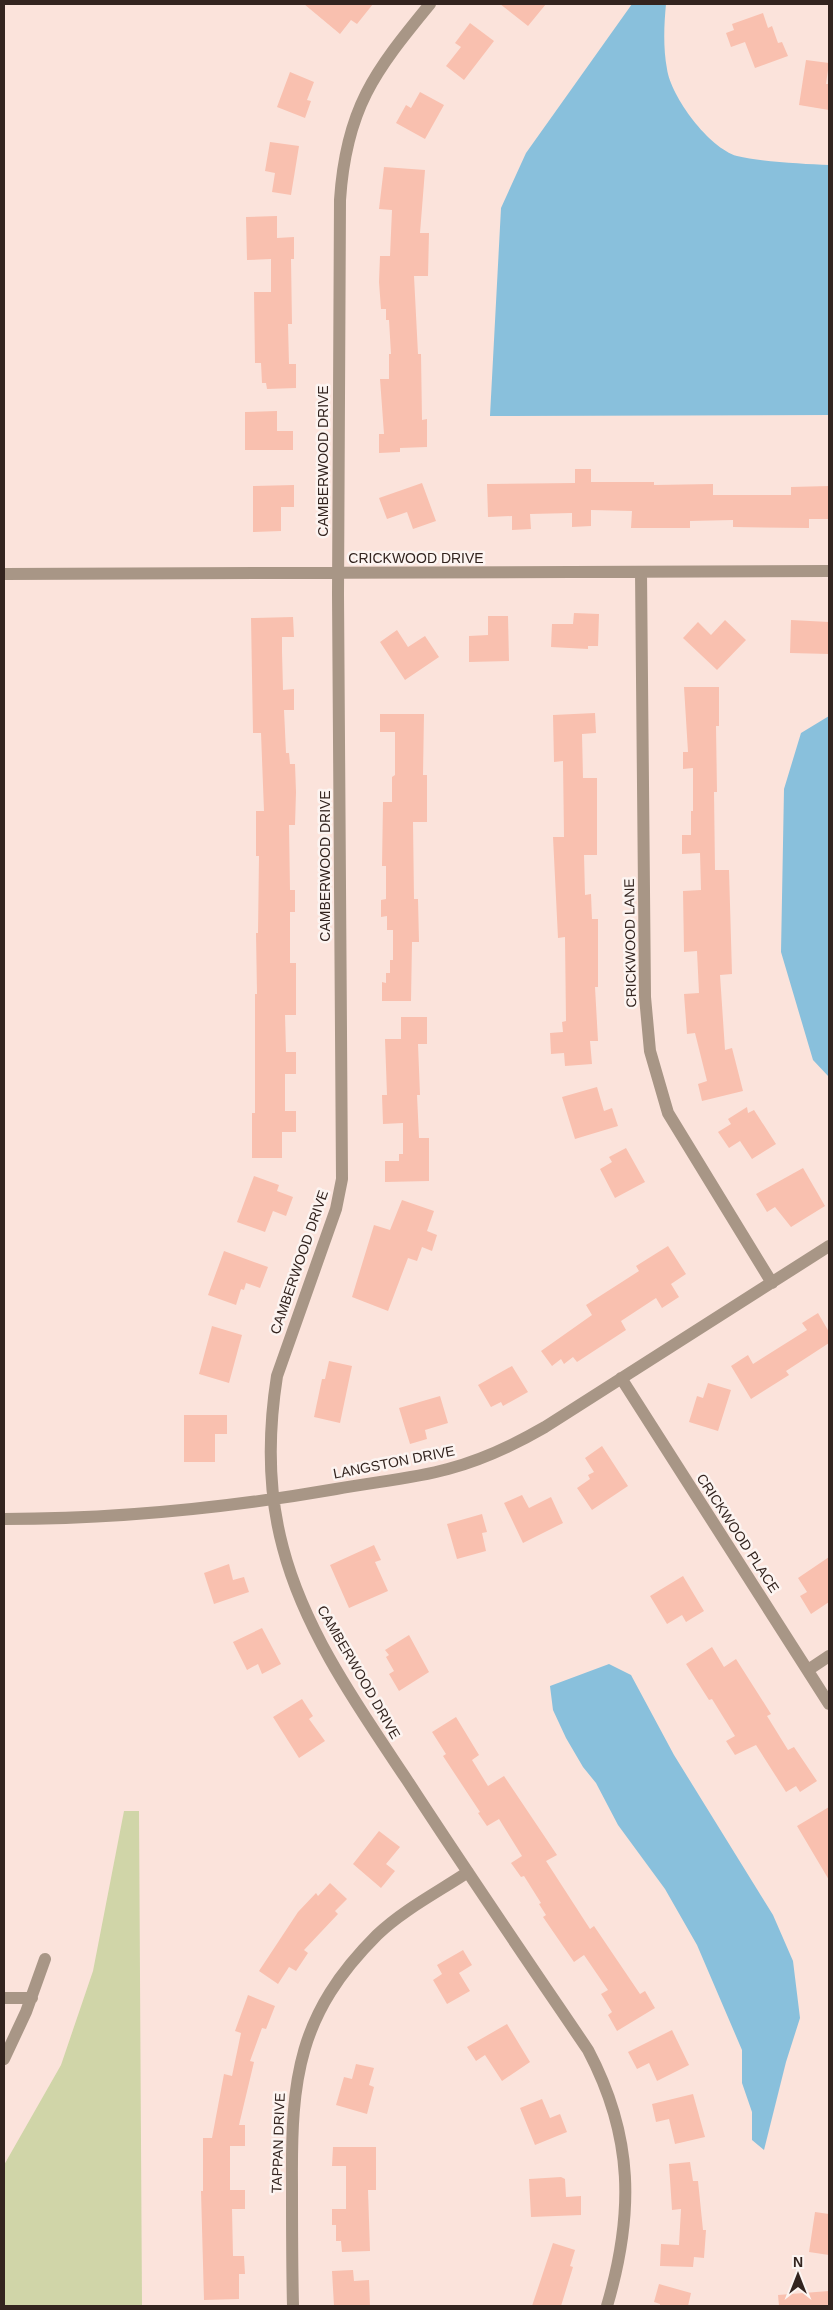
<svg xmlns="http://www.w3.org/2000/svg" width="833" height="2310" font-family="Arial,sans-serif">
  <style>
    .green { fill: #d0d5a8 }
    .water { fill: #89c0dc }
    .building { fill: #f9c0af }
    .lines { fill: none; stroke-linecap: round; stroke-linejoin: round }
    .minor { stroke: #a89686; stroke-width: 12 }
    .labels { text-anchor: middle; stroke-width: 5; stroke-linejoin: round; paint-order: stroke }
    .street-label { font-size: 14px; fill: #33241f; stroke: #fcf4f1 }
  </style>
  <rect width="100%" height="100%" fill="#fbe3db"/>
  <path class="green" d="M124,1811h15l3,495h-138v-141l57,-100 32,-94z"/>
  <path class="water" d="M632,4h34c-2,21 -3,43 1,65 4,28 42,79 70,87 24,6 67,8 92,9v250l-339,1 11,-208 25,-55z
    M829,716v361l-16,-17 -32,-108 3,-163 17,-56z
    M609,1664l22,11 43,80 99,160 20,46 7,57 -14,44 -22,88 -12,-10v-28l-10,-29v-33l-45,-105 -32,-56 -47,-64 -22,-42 -13,-16 -17,-29 -13,-28 -3,-24z"/>
  <path class="building" d="M304,4h69l-16,20 -6,-4 -11,14z
    M500,4h46l-18,22z
    M763,13l5,15 4,-2 6,17 4,-1 6,14 -33,12 -10,-26 -14,5 -5,-14 8,-3 -2,-6z
    M470,23l24,18 -30,39 -18,-14 15,-19 -6,-4z
    M806,60l23,3 -3,21h3v26l-30,-5z
    M290,72l24,10 -7,18 4,1 -6,17 -28,-11z
    M420,92l24,13 -19,34 -29,-16 10,-18 5,3z
    M270,142l29,4 -8,49 -19,-3 3,-19 -10,-2z
    M384,167l41,3 -5,63h9l-1,43h-14l4,78h3l1,66 5,-1v28l-27,1v4l-21,1v-19h5l-4,-55h9v-25h2l-2,-34h-3v-11h-5l-2,-27 1,-26h10l2,-46 -13,-1z
    M277,216v22l17,-1v22h-3l1,65h-4l1,40h7v24l-29,1 -1,-6h-4l-1,-20h-6l-1,-71h17v-33l-24,1 -1,-43z
    M277,411v20h16v19h-48v-38z
    M575,469h16v13h63v3l59,-1v11h78v-8l38,-1v33h-20v9l-76,-1v-7l-43,1v7h-59l1,-17 -41,-1v16l-19,1v-14l-42,1 1,15 -19,1v-14l-24,1 -1,-33 88,-1z
    M422,483l14,38 -23,8 -6,-17 -20,7 -8,-21z
    M294,485v22h-13v24l-28,1v-46z
    M574,613l25,1 -1,32h-10v3l-37,-2 1,-23h21z
    M488,616h20l1,45 -40,1v-26l19,-1z
    M293,617l1,20h-12v15l1,38 11,-1v21h-10l2,43h3l1,11h5l1,28 -1,33h-6l1,65h5v22h-5v51h6v52h-11l1,37h10v22h-11v37h11v21h-14v26h-30v-45h3v-119h2l-1,-61h2l1,-77h-3v-45h8l-3,-78h-8l-2,-115z
    M725,620l21,20 -29,30 -34,-32 15,-16 13,13z
    M791,620l38,2v32l-39,-1z
    M397,630l11,17 17,-11 14,21 -34,23 -25,-38z
    M684,687h35v39h-3l1,66h-3l1,78h14l3,104 -12,1 5,75 7,-2 11,43 -41,10 -4,-17 9,-3 -12,-48 -8,1 -3,-40 15,-1 -2,-42 -13,1 -1,-61 18,-1 -1,-37 -18,1v-19h9v-24h2v-43l-10,1v-17h5z
    M595,713l1,20 -14,1 1,44h14v77h-13l1,40 6,-1 1,25h6v68h-3l3,54h-8l2,23 -27,2 -1,-13 -13,1 -1,-21 13,-1 -1,-10 4,-1 -1,-84 -7,1 -5,-101h11l-1,-76 -9,1 -1,-47z
    M380,714h44l-1,61h4v47h-14l1,77h4l1,43h-7l-1,59h-29v-19l4,1v-10h4v-13h3v-30h-6v-14l-6,1v-17l5,-1v-33h-4l1,-64h9v-25l3,-2v-43h-15z
    M401,1017h26v27h-9l2,51h-3l2,43h10v43l-44,1v-21h14v-7h4v-31l-20,1 -1,-29h5l-2,-56h16z
    M597,1087l7,24 8,-3 6,18 -43,13 -13,-42z
    M747,1107l1,6 6,-3 22,34 -24,15 -12,-18 -11,7 -11,-16 13,-8 -3,-5z
    M626,1148l19,34 -30,16 -15,-29 12,-7 -3,-5z
    M803,1168l22,38 -34,21 -16,-20 -8,5 -11,-18z
    M254,1176l25,9 -2,6 16,6 -7,19 -13,-5 -8,21 -28,-10z
    M402,1200l32,11 -7,20 10,4 -5,16 -10,-4 -5,14 -9,-3 -20,53 -36,-14 22,-72 16,5z
    M668,1246l18,28 -15,10 8,13 -17,11 -6,-10 -35,23 5,9 -49,32 -4,-5 -9,7 -3,-5 -9,7 -11,-15 51,-36 -6,-10 53,-34 -3,-5z
    M224,1251l44,16 -8,21 -14,-5 -2,7 -3,-1 -5,16 -28,-10z
    M818,1313l11,19v11l-43,28 3,4 -38,24 -20,-33 17,-11 5,9 54,-34 -5,-7z
    M212,1326l30,9 -13,48 -30,-9z
    M329,1361l23,5 -12,57 -26,-6 8,-38h3z
    M512,1366l16,26 -25,14 -2,-4 -10,5 -13,-22z
    M708,1383l23,7 -13,41 -29,-9 8,-26 6,2z
    M440,1396l8,27 -23,7 2,9 -17,5 -11,-36z
    M184,1415h43v19h-12v28h-31z
    M602,1446l26,40 -36,24 -15,-22 13,-9 -2,-4 6,-3 -9,-14z
    M522,1495l7,13 22,-11 12,26 -40,20 -19,-40z
    M482,1514l5,18 -5,1 4,18 -29,8 -10,-35z
    M374,1545l7,15 -6,2 13,29 -39,17 -19,-43z
    M829,1557v45l-18,12 -11,-18 7,-4 -9,-14z
    M229,1564l4,16 11,-3 5,15 -35,12 -10,-31z
    M683,1576l21,35 -18,11 -4,-7 -15,9 -17,-28z
    M262,1628l19,36 -19,10 -4,-10 -11,6 -14,-28z
    M409,1635l20,37 -30,19 -10,-17 5,-3 -8,-14 3,-2 -4,-5z
    M712,1647l12,20 12,-8 35,55 -4,2 21,34 6,-3 23,34 -17,11 -4,-6 -10,6 -30,-47 -21,10 -9,-14 9,-5 -23,-37 -3,1 -23,-36z
    M302,1699l11,17 -4,3 16,22 -26,17 -26,-41z
    M456,1717l23,38 -7,5 16,26 16,-10 53,79 -11,6 44,68 4,-3 46,68 5,-3 10,17 -38,23 -9,-16 4,-3 -11,-18 7,-4 -24,-35 -10,7 -31,-45 3,-2 -7,-11 2,-1 -17,-27 -3,1 -10,-14 11,-7 -23,-37 -12,7 -9,-13 2,-1 -37,-56 3,-2 -14,-22z
    M829,1807v73l-32,-54z
    M379,1831l21,16 -14,17 9,7 -14,17 -28,-24z
    M330,1883l17,16 -12,12 3,3 -34,36 4,3 -12,18 -7,-4 -11,17 -19,-13 39,-59 18,-19 2,3z
    M463,1950l9,15 -13,8 11,18 -23,13 -14,-24 9,-6 -5,-9z
    M248,1995l27,11 -9,23 -4,-1 -12,33 4,1 -15,63h6v21h-15v44h15v19h-13l1,47h11l1,18h-6v25l-35,1 -3,-109h2v-53h9l12,-64 8,2 9,-43 -6,-2z
    M507,2024l23,38 -28,19 -17,-26 -9,6 -9,-14z
    M672,2030l17,35 -32,16 -8,-18 -12,6 -9,-17z
    M356,2064l18,4 -5,17 5,2 -7,27 -31,-9 8,-28 8,2z
    M693,2094l12,43 -30,7 -6,-25 -13,3 -4,-18z
    M542,2099l8,19 10,-4 7,18 -32,13 -15,-37z
    M333,2147h43v43h-8l2,61 -28,1 -1,-11h-5v-16h-4v-16h14v-43h-14z
    M690,2162l3,19h5l5,49h3l-2,28 -10,-1 -1,10 -33,-1 1,-22 18,1 2,-36 -9,1 -3,-46z
    M561,2177l4,2 1,18 15,-1v19l-50,2 -2,-38z
    M815,2212l14,2v41l-20,-3z
    M553,2243l22,7 -5,16 3,1 -12,39h-29z
    M353,2270l1,11 15,-1 1,26h-36l-2,-35z
    M659,2284l32,9 -3,13h-28v-2l-6,-2z
    M829,2291v15h-50l-1,-11z"/>
  <g class="lines">
    <path class="minor" d="M430,4c-56,68 -84,105 -90,196l-2,394 4,585 -6,30 -59,167c-9,57 -9,117 6,172 22,84 76,160 124,232 59,91 120,180 181,270 46,87 46,164 19,256
      M641,572l4,425 5,54 18,62 104,170
      M4,574l825,-3
      M621,1378l208,326
      M4,1519c110,0 223,-11 332,-30 37,-7 76,-10 112,-20 34,-9 66,-24 97,-42l284,-181
      M808,1670l21,-14
      M4,1998h28
      M4,2059l22,-47 19,-53
      M293,2306c-1,-40 -1,-81 -1,-121 -1,-107 6,-171 85,-250 26,-25 61,-43 91,-63"/>
  </g>
  <g class="labels">
    <g class="street-label">
      <text transform="translate(323 461) rotate(-90)" y="5">CAMBERWOOD DRIVE</text>
      <text x="416" y="563">CRICKWOOD DRIVE</text>
      <text transform="translate(325 866) rotate(-90)" y="5">CAMBERWOOD DRIVE</text>
      <text transform="translate(630 943) rotate(-91)" y="5">CRICKWOOD LANE</text>
      <text transform="translate(299 1262) rotate(-71)" y="5">CAMBERWOOD DRIVE</text>
      <text transform="translate(394 1462) rotate(-11)" y="5">LANGSTON DRIVE</text>
      <text transform="translate(738 1533) rotate(57)" y="5">CRICKWOOD PLACE</text>
      <text transform="translate(359 1672) rotate(60)" y="5">CAMBERWOOD DRIVE</text>
      <text transform="translate(278 2143) rotate(-88)" y="5">TAPPAN DRIVE</text>
    </g>
  </g>
  <rect width="833" height="2310" fill="none" stroke="#33241f" stroke-width="10"/>
  <g transform="translate(798 2275)" stroke="#fcf4f1" stroke-width="4" paint-order="stroke">
  <path d="M0-4L9 19L0 12L-9 19Z" fill="#33241f"/>
  <text y="-8" font-size="14" font-weight="bold" text-anchor="middle" fill="#33241f">N</text>
  </g>
</svg>
